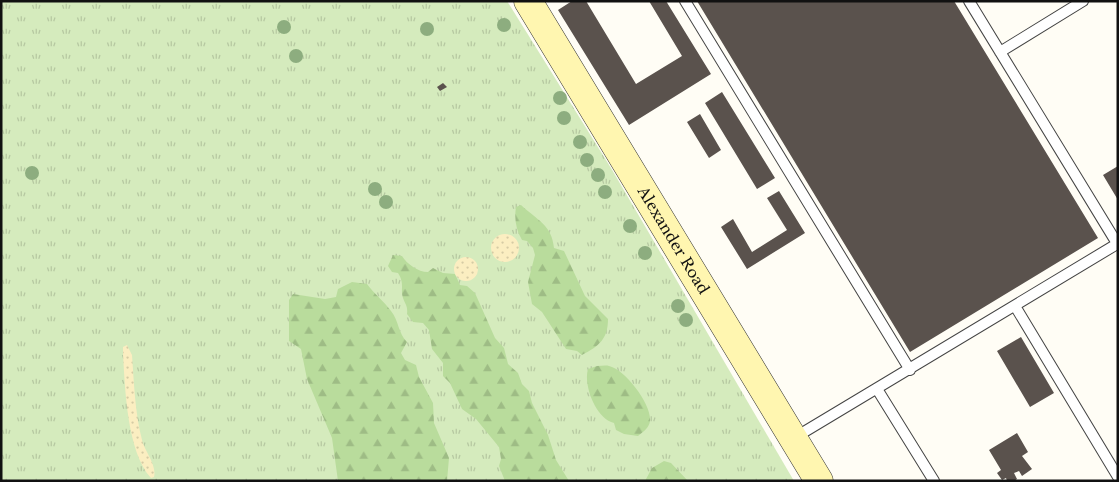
<svg xmlns="http://www.w3.org/2000/svg" width="1119" height="482" font-family="'Libre Baskerville',serif">
  <style>
    .grass { fill: url(#grass-tufts) }
    .forest { fill: url(#forest-firs) }
    .sand { fill: url(#sand-dots) }
    .building { fill: #5a524d }
    .lines { fill: none; stroke-linecap: round; stroke-linejoin: round }
    .lane-casing { stroke: #444; stroke-width: 12 }
    .secondary-casing { stroke: #333; stroke-width: 29 }
    .lane { stroke: #fff; stroke-width: 10 }
    .secondary { stroke: #fff6b0; stroke-width: 28 }
    .tree { fill: #8dad7f }
    .labels { text-anchor: middle; stroke-width: 5; stroke-linejoin: round; paint-order: stroke }
    .street-label { font-size: 15px; fill: #111; stroke: #fff }
  </style>
  <defs>
    <pattern id="grass-tufts" width="24" height="20" patternUnits="userSpaceOnUse" patternTransform="scale(1.25)"><rect width="24" height="20" fill="#d5ebbd"/><path d="M3 7l-1-3M5 7V3M7 7l1-3M15 17l-1-3M17 17v-4M19 17l1-3" fill="none" stroke="#b6c8a1"/></pattern>
    <pattern id="forest-firs" width="22" height="20" patternUnits="userSpaceOnUse" patternTransform="scale(1.25)"><rect width="22" height="20" fill="#b9dc9c"/><path d="M5 1l3.5 6h-7zM16 11l3.5 6h-7z" fill="#9ebc85"/></pattern>
    <pattern id="sand-dots" width="8" height="8" patternUnits="userSpaceOnUse" patternTransform="scale(1.25)"><rect width="8" height="8" fill="#fbeec1"/><path d="M2 2h.1M6 6h.1" fill="none" stroke="#d6cba5" stroke-width="1.8" stroke-linecap="round"/></pattern>
  </defs>
  <rect width="100%" height="100%" fill="#fffdf5"/>
  <path class="grass" d="M1,1h506l104,167 183,313h-793z"/>
  <path class="forest" d="M521,205c16,15 31,20 33,43l10,3 21,45 23,23c0,20 -9,27 -26,36l-5,-4 -11,-2 -24,-37 -10,-8 -4,-22 7,-27 -2,-7 -6,-7 -5,-1c-6,-10 -8,-21 -6,-33z
    M393,255l9,1c5,8 16,16 26,16l5,-4 10,5 12,1 5,11 7,1 8,7 20,45 9,10 4,16 10,9 4,11 7,7 3,12 16,32 8,25 13,21h-64l-6,-15 2,-7 -2,-12 -23,-28 -14,-10 -12,-26 -7,-7v-13l-11,-14 -3,-19 -6,-7 -10,-1 -6,-8c1,-8 -2,-10 -4,-16 -3,-9 2,-14 -5,-25l-6,-1 -4,-6z
    M352,282l15,2c7,10 17,17 24,27 8,10 7,22 16,31l-6,11 4,7 11,5 3,12 14,26 1,20 15,35 -2,23h-109l-6,-43 -25,-59 -6,-30 -12,-8v-41l4,-6 32,5 11,-2 2,-8z
    M597,366c4,0 9,-1 12,0 16,3 43,39 41,55 -1,7 -6,10 -12,15l-14,-2 -8,-4 -2,-7c-18,-4 -31,-38 -26,-54z
    M664,461l7,2 17,18h-43l7,-13z"/>
  <path class="sand" d="M491 248a14 14 0 1 1 28 0a14 14 0 1 1-28 0Z
    M454 269a12 12 0 1 1 24 0a12 12 0 1 1-24 0Z
    M127,345l5,10c2,28 3,58 10,85 3,12 15,25 12,37l-3,1c-24,-26 -26,-90 -28,-124v-7z"/>
  <path class="building" d="M572,1h14l50,83 46,-28 -33,-55h17l45,73 -82,51 -71,-115z
    M697,1h257l144,237 -188,114z
    M443,83l4,4 -7,4 -3,-4z
    M722,92l53,86 -18,11 -52,-86z
    M700,114l21,36 -12,8 -22,-36z
    M1118,166v34l-15,-25z
    M779,191l26,42 -58,36 -26,-42 12,-8 19,33 35,-22 -20,-32z
    M1021,337l33,56 -24,14 -33,-56z
    M1017,433l11,19 -6,4 10,13 -10,7 -3,-5 -5,2 3,6 -3,2h-7l-1,-3 -4,2 -5,-7 4,-3 -12,-20z"/>
  <g class="lines">
    <defs>
      <path id="lane" d="M685,1l225,369
        M969,1l149,244
        M1000,52l83,-51
        M1015,306l103,171
        M877,389l57,92
        M794,438l323,-194"/>
      <g id="secondary">
        <path id="s1" d="M528,1l291,480"/>
      </g>
    </defs>
    <use href="#lane" class="lane-casing"/>
    <use href="#secondary" class="secondary-casing"/>
    <use href="#lane" class="lane"/>
    <use href="#secondary" class="secondary"/>
  </g>
  <g class="tree">
    <circle cx="504" cy="25" r="7"/>
    <circle cx="284" cy="27" r="7"/>
    <circle cx="427" cy="29" r="7"/>
    <circle cx="296" cy="56" r="7"/>
    <circle cx="560" cy="98" r="7"/>
    <circle cx="564" cy="118" r="7"/>
    <circle cx="580" cy="142" r="7"/>
    <circle cx="587" cy="160" r="7"/>
    <circle cx="32" cy="173" r="7"/>
    <circle cx="598" cy="175" r="7"/>
    <circle cx="375" cy="189" r="7"/>
    <circle cx="605" cy="192" r="7"/>
    <circle cx="386" cy="202" r="7"/>
    <circle cx="630" cy="226" r="7"/>
    <circle cx="645" cy="253" r="7"/>
    <circle cx="678" cy="306" r="7"/>
    <circle cx="686" cy="320" r="7"/>
  </g>
  <g class="labels">
    <g class="street-label">
      <text dy="5" stroke="none"><textPath href="#s1" startOffset="280">Alexander Road</textPath></text>
    </g>
  </g>
  <rect width="1119" height="482" fill="none" stroke="#111111" stroke-width="5"/>
</svg>
